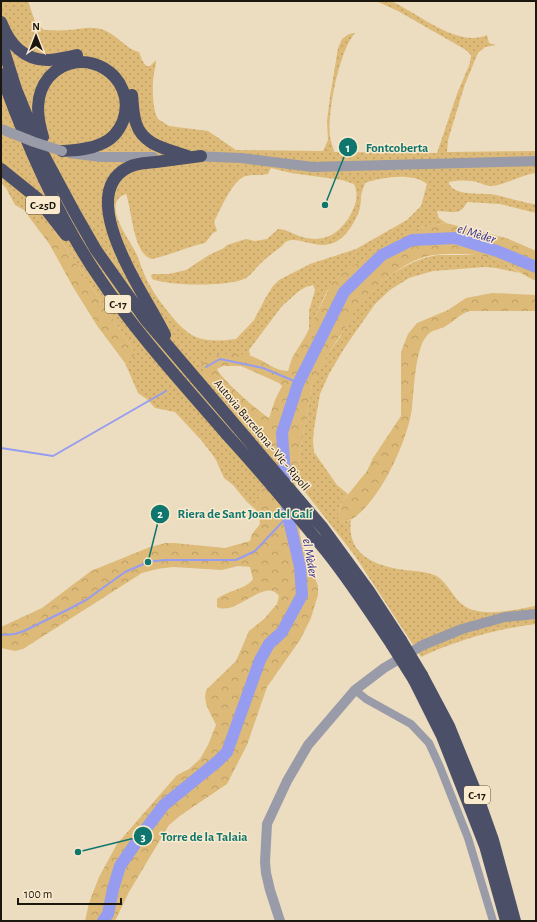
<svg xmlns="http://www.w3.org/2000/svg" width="537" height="922" font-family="'Alegreya Sans',sans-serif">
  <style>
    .grass { fill: url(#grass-dots); fill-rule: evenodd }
    .forest { fill: url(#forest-crowns); fill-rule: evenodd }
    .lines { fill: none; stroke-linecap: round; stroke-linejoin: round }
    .stream { stroke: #969df0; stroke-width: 2 }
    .river { stroke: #969df0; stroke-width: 12 }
    .minor { stroke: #999ba8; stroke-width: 8 }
    .tertiary { stroke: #999ba8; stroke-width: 10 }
    .motorway { stroke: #4c4f68; stroke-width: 12 }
    .tertiary-bridge { stroke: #999ba8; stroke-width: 10 }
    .motorway-bridge { stroke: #4c4f68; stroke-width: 12 }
    .labels { text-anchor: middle; stroke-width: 3; stroke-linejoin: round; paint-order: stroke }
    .shield { fill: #faeace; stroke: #5f5647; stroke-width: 1 }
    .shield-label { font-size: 11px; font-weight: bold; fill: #1c170d }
    .street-label { font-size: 12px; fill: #1c170d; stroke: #faeace }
    .water-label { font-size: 13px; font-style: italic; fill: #332e8b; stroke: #faeace }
    .leader { fill: none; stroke: #0f766e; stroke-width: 1.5 }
    .callout-dot { fill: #0f766e; stroke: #faeace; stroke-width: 1.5 }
    .mark-label { font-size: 12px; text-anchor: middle; font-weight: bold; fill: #fff }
    .callout-label { font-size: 13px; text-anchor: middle; font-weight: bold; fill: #0f766e; stroke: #faeace; stroke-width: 3; stroke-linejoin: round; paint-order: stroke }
  </style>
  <defs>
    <pattern id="grass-dots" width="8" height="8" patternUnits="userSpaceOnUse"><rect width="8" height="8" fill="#ddba77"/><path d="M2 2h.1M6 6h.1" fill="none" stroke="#bd9f66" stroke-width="1.8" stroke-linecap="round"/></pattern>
    <pattern id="forest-crowns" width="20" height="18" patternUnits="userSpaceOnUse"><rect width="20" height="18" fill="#ddba77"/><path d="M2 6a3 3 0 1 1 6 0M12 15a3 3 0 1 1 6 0" fill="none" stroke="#bd9f66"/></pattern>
  </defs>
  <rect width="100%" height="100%" fill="#ecddc1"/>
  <path class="grass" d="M1,1h27l7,21 9,8c8,0 17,1 25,0 12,-1 25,-5 37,1 12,5 20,18 33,21l3,8 4,6h4l6,-6c0,5 -1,8 -2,13 -2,10 -2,37 4,46l11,7 39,5 28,19 87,1 5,-11 -1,-19 3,-24 8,-49 4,-9 7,-5 6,-1c-16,18 -28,80 -25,104 1,5 3,10 4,15l103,1 20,-59 13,-31 1,-8 -5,-5 -68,-39 -22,-10h13l6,2c25,12 64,45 92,32l2,8 7,2 -11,2 -7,6 -13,31 -17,56 -1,12 89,-1v22c-16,2 -28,11 -44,13 -5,0 -8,-1 -12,-3 -10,-3 -20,-3 -31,-1v2c7,13 34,8 47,11 13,3 25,7 37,9l3,1v8l-36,-9 -33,-2c-7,15 -16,9 -29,9l-1,1 2,6 7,5 -31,6 -88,62 -18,39v-19l6,-21 -2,-5 -7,2 -7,4 -17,15 -33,44 1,6 -13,-1 -33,18 62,76 -3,38 -8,22 -8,-7 -14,-17 -9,-7 -8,-18 -4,-6 -11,-14 -26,-28 -20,-4 -7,-8 -10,-7 -13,-30c6,-3 10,-5 9,-12l-82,-124 -4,-2h-13l-11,-15 -9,-5 -9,-17 -5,-5zM271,168l20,5 51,7 12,4c5,11 2,20 -3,30 -12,21 -28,30 -52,22 -8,-3 -13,-7 -21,-7l-11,10 -12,2 -9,-2 -19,6 -3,3 -15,7 -23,15 -17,4h-16l-2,1 1,4c16,7 79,8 94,-1 5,-3 8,-8 13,-13 7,-7 15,-13 23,-19 13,-20 44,20 69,-19 3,-5 8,-13 9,-20 1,-4 1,-8 1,-12 1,-4 3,-8 4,-12 16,-6 49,-11 62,1l-6,22 -14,14 -51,29 -46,15 -31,16 -6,6 -7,11 -12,23 -18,19c-13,2 -30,3 -42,-3 -15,-6 -42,-44 -48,-58 -4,-8 -6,-16 -9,-23 -5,-13 -38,-52 -11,-61 6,15 7,61 26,65 18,-4 35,-12 53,-16l8,-10 4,-2 -3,-9c6,-12 17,-38 29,-45 7,-3 17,-1 25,-3z
    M438,255h42l21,6 19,12 -24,-5 -11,-1 -52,4 -24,7 -19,12 -15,14 -30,43 -16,27 -9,20 -6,35 -1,12 1,11 23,33 11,9 -6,8 -4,14 3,6 10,-2c-5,35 25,46 54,50 9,1 26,2 33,7 13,9 17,28 35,33 19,6 43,-1 63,-4v18c-41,5 -78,16 -115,33l-66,-101 -60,-77 17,-94c7,-18 17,-33 28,-48 4,-6 6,-13 10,-19 20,-29 52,-58 88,-63z"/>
  <path class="forest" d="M446,223l60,15 28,12 2,1v30c-16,-7 -29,-19 -46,-23 -17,-5 -49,-6 -66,-1 -27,8 -60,39 -74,62 -4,5 -6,13 -11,18 -10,15 -20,31 -27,48l-17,94 5,56 5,18 13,33v9l-7,23 -11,22 -33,47 -20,58 -20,39 -46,31 -12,10 -40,67 -14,29h-30l4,-18 10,-26 18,-33 60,-69 12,-6 11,-10 8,-14 8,-20c-5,-12 -15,-24 -9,-36l29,-28 13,-30 15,-12 13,-15 2,-8c-14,-20 -43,21 -62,11v-8c11,-9 28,-9 36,-20l-3,-12 -12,-1 -16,4 -49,-3 -16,2 -15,4 -119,76 -8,2 -14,-3v-21l41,-19 49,-37 59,-24 16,-4h8l51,5 25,-7 2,-7 8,-10 -1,-8 -4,-7 8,-22 3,-38 -54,-66 -8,-10 -3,-8c2,-2 3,-4 4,-5 8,-7 36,-7 46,-4 13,4 23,15 37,15l4,-13 14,-23 26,-52 13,-12 70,-42zM223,366h18l38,17 3,3 -7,14 -6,18c-10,-6 -48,-39 -52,-49z
    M35,225h13l4,2 82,124c2,7 -3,9 -9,12l-27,-36 -25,-40 -23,-42z
    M492,293l44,2v16h-66c-11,3 -16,11 -26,16 -6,3 -14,3 -18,10 -11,13 -12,54 -14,71 -4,32 -31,90 -57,109 -4,3 -9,4 -14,5l-4,-2 5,-18 25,-31 6,-13 28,-42v-64l7,-18 9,-11 31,-13 18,-12z"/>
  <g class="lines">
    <path class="stream" d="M206,367l14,-8 43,9 36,15
      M1,448l52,8 113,-65
      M1,635l14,-1 9,-3 45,-22 17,-9 39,-28 23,-10 16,-2h72l19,-9 33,-35"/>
    <path class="river" d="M103,921l5,-7 5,-25 7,-23 22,-32 22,-29 54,-44 9,-9 33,-92 9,-16 13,-12 20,-37 -2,-28 -12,-51 -6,-83 16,-49 46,-92 38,-37 30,-15 43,-2 42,13 39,16"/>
    <path class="minor" d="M355,690l11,9 45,25 18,19 11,24 28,71 25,83"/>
    <path class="tertiary" d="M70,153l31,4h52
      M193,156l48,2 72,9 223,-6
      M280,921l-10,-31 -4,-17 -1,-11 2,-38 20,-43 21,-36 47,-55 29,-22 39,-23 39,-16 43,-12 31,-3"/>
    <path class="motorway" d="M1,22c8,21 23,39 48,38 9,-1 19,-3 28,-5
      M1,41l15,48 24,59 36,67 20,35 49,69 178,209 46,63 32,49
      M1,74c25,70 55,140 97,202 38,57 85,108 130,160 32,35 63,72 93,109 26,31 48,66 71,100
      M132,95c1,9 1,19 4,28 7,23 32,26 51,33
      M43,137c-6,-20 -9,-42 6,-60 32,-36 90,-2 74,44 -4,10 -12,19 -22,23 -13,6 -26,6 -39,7
      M1,169l36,29 29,37
      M165,335c-16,-35 -94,-140 -36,-168 8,-4 18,-4 27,-5 15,-2 30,-4 45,-6
      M422,675l27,51 28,69 16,45 22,81
      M414,680l28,56 43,110 21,75"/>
    <path class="tertiary-bridge" d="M1,129l33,13 28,9"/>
    <path class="motorway-bridge" d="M401,640l21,35
      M392,645l22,35"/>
  </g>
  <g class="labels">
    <g class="shield">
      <rect x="26" y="196" width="34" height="18" rx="3"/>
      <rect x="105" y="295" width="26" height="18" rx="3"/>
      <rect x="464" y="786" width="26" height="18" rx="3"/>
    </g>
    <g class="shield-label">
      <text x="43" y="209">C-25D</text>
      <text x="118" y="308">C-17</text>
      <text x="477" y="799">C-17</text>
    </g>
    <g class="street-label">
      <text transform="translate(262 435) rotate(50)" y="4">Autovia Barcelona - Vic - Ripoll</text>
    </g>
    <g class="water-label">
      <text transform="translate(477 233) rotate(17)" y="5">el Mèder</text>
      <text transform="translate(311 558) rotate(80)" y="5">el Mèder</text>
    </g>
  </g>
  <path class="leader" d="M325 205L348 147M148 562L160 514M78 852L143 836"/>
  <g class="callout-dot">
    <circle cx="325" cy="205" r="4"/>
    <circle cx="148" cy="562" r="4"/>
    <circle cx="78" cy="852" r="4"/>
    <circle cx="348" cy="147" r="10"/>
    <circle cx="160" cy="514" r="10"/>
    <circle cx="143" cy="836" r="10"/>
  </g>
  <g class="mark-label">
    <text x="348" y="152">1</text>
    <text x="160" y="518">2</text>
    <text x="143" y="841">3</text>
  </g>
  <g class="callout-label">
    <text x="397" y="152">Fontcoberta</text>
    <text x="245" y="518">Riera de Sant Joan del Galí</text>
    <text x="204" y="841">Torre de la Talaia</text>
  </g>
  <rect width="537" height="922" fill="none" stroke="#1c170d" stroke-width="4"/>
  <g transform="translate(36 36)" stroke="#faeace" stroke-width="3" paint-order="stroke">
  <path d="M0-3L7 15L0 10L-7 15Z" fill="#1c170d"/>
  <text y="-6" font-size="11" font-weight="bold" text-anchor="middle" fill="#1c170d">N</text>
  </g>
  <path d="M18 898v6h103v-6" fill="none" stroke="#1c170d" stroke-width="2"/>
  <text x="24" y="898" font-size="12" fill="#1c170d" stroke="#faeace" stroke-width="3" paint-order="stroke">100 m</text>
</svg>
